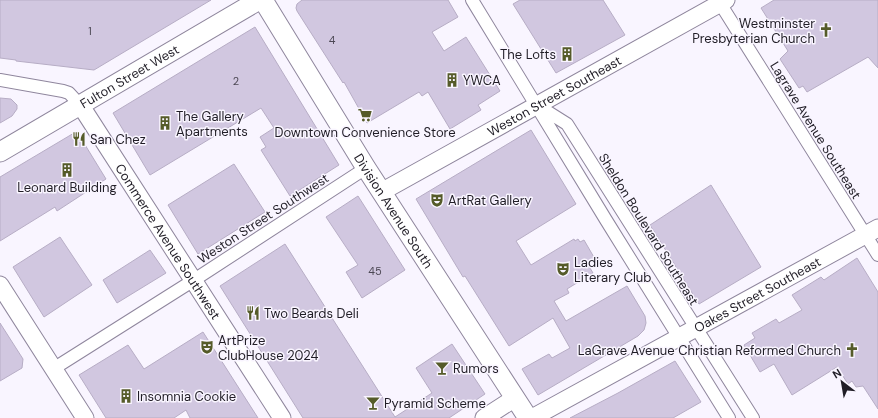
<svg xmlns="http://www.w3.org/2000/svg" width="878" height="418" font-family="'DM Sans',sans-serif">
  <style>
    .building { fill: #d1c7e0; stroke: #b7adc5 }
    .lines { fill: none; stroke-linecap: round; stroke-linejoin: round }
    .street-casing { stroke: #8f869d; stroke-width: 14 }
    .secondary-casing { stroke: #8f869d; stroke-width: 19 }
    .primary-casing { stroke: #8f869d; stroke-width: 21 }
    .street { stroke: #fff; stroke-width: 12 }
    .secondary { stroke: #fff; stroke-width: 17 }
    .primary { stroke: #fff; stroke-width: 19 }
    .labels { text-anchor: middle; stroke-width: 3; stroke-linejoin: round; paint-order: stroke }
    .number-label { font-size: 11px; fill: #4c4854 }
    .poi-label { font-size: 13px; fill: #201d26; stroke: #f9f5ff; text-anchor: start }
    .street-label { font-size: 13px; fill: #201d26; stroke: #f9f5ff }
  </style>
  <rect width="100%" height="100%" fill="#f9f5ff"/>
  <path class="building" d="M0,0h211l-117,70 -78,-9v-1l-16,-2z
    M302,0h146l10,17 -26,15 12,19 22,-14 34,54 -22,14 3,5 -31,19 -22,-37 -6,4 -3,-4 -52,31 -23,-41 -1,1 -46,-72 -1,-3 1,-4z
    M520,0h83l22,35 -69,38 -43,-69z
    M774,0h104v68l-10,-11 -61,35 -4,-6 -4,2 -19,-29 8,-8 -27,-43z
    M255,27l84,138 -49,31 -29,-46 5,-3 -6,-10 14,-9 -13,-20 -111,67 -37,-62z
    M0,98l11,1 6,6v4l-5,7 -12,7z
    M531,130l45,74 -60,37 15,24 43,-26 1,2 3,-2 2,3 4,-2 11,19 -8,4 6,10 -26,16 2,4 -15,8 12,20 61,-35 18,30 1,7 -2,7 -6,6 -100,59 -16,-26 27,-15 3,4 18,-10 -17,-30 -44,28 -44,-70 -2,1 -47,-78z
    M74,133l5,2 27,44 -49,32 -2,-4 -55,34v-64z
    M234,164l31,48 -67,42 -30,-49z
    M711,185l50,82 -62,37 -49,-79z
    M358,196l47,74 -43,28 -16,-26 12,-7 -32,-48z
    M60,237l32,48 -48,32 -31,-50z
    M285,244l110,173 37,-24 -16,-25 36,-24 33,50 -36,24h-146l-83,-132z
    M150,250l16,23 -49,30 -14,-23z
    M857,258l21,34v117l-15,-23 -7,1 -4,-6 -4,3 -11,-17 -45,28 -18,-31 -14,8 -16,-27 11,-7 -3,-5 24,-14 3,4 23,-13 -10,-15 29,-18 3,3z
    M0,323l23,36 -1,9 -22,13z
    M203,332l55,86h-68l-4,-8 -12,8h-68l-27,-43 49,-30 16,24z
    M675,361l26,41 -28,16h-103l48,-25z"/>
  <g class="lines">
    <defs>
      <path id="street" d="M472,0l134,220 123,198
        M718,0l160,255
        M0,80l63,11 6,2 12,13
        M540,107l27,17 186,294
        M53,369l141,-89 172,-112"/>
      <g id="secondary">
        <path id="s1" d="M81,106l201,312"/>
        <path id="s2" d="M383,191l343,-191"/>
        <path d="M0,285l85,133"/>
        <path d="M484,418l31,-20"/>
        <path id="s3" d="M532,418l346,-190"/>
      </g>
      <g id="primary">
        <path id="s4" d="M263,0l103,168 162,250"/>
        <path id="s5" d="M0,152l259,-152"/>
      </g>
    </defs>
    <use href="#street" class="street-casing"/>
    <use href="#secondary" class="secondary-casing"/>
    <use href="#primary" class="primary-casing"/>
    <use href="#street" class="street"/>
    <use href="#secondary" class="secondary"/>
    <use href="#primary" class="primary"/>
  </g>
  <defs>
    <symbol id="church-bare" viewBox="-9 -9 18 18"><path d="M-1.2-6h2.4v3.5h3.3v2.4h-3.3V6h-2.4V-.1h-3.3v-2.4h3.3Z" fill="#555b29" stroke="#f9f5ff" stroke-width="2.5" paint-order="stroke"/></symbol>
    <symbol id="building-bare" viewBox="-9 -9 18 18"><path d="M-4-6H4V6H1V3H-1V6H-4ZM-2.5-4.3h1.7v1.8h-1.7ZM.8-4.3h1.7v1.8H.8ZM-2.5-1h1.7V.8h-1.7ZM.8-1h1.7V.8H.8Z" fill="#555b29" stroke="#f9f5ff" stroke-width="2.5" paint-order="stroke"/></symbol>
    <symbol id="supermarket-bare" viewBox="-9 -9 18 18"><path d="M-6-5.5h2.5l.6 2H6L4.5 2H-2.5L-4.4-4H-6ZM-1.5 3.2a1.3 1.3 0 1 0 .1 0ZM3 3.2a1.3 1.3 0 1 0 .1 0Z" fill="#555b29" stroke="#f9f5ff" stroke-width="2.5" paint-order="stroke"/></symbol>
    <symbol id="restaurant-bare" viewBox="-9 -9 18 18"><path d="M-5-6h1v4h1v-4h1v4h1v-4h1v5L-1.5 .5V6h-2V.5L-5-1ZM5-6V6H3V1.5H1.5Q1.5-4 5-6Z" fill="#555b29" stroke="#f9f5ff" stroke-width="2.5" paint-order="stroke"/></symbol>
    <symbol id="theatre-bare" viewBox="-9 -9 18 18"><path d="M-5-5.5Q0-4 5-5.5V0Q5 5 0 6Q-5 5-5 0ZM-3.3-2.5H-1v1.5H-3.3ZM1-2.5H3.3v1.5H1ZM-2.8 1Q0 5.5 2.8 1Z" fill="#555b29" stroke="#f9f5ff" stroke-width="2.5" paint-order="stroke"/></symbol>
    <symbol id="bar-bare" viewBox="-9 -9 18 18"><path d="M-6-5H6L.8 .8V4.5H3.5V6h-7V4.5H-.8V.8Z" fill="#555b29" stroke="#f9f5ff" stroke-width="2.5" paint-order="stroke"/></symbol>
  </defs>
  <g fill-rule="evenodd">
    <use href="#church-bare" x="816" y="20" width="20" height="20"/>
    <use href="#building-bare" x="557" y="44" width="20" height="20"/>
    <use href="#building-bare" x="442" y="70" width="20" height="20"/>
    <use href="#supermarket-bare" x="355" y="105" width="20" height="20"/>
    <use href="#building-bare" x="155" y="113" width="20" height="20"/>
    <use href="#restaurant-bare" x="69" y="129" width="20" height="20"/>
    <use href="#building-bare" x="57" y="160" width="20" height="20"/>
    <use href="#theatre-bare" x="427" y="190" width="20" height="20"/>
    <use href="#theatre-bare" x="553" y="259" width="20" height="20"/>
    <use href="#restaurant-bare" x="243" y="303" width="20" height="20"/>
    <use href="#theatre-bare" x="197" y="337" width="20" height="20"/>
    <use href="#church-bare" x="842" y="340" width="20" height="20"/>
    <use href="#bar-bare" x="432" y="358" width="20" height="20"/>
    <use href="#building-bare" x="116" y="386" width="20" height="20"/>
    <use href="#bar-bare" x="363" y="393" width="20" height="20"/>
  </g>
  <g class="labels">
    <g class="number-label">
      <text x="90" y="35">1</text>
      <text x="332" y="44">4</text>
      <text x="236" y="85">2</text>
      <text x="375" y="275">45</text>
    </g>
    <g class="poi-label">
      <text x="815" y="28" text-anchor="end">Westminster<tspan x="815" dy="15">Presbyterian Church</tspan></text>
      <text x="556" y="59" text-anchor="end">The Lofts</text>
      <text x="463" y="85">YWCA</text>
      <text x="176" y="121">The Gallery<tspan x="176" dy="15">Apartments</tspan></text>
      <text x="365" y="137" text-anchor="middle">Downtown Convenience Store</text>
      <text x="90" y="144">San Chez</text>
      <text x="67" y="192" text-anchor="middle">Leonard Building</text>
      <text x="448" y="205">ArtRat Gallery</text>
      <text x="574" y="267">Ladies<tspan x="574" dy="15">Literary Club</tspan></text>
      <text x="264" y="318">Two Beards Deli</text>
      <text x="218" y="345">ArtPrize<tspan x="218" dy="15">ClubHouse 2024</tspan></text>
      <text x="841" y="355" text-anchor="end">LaGrave Avenue Christian Reformed Church</text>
      <text x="453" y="373">Rumors</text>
      <text x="137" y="401">Insomnia Cookie</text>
      <text x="384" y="408">Pyramid Scheme</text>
    </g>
    <g class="street-label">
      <text dy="5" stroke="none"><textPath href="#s5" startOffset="150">Fulton Street West</textPath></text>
      <text dy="5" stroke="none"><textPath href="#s2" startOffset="196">Weston Street Southeast</textPath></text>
      <text transform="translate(816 130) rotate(58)" y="5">Lagrave Avenue Southeast</text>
      <text dy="5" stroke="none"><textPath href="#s4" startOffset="248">Division Avenue South</textPath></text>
      <text transform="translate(263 218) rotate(-33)" y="5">Weston Street Southwest</text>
      <text transform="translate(649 229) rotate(58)" y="5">Sheldon Boulevard Southeast</text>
      <text dy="5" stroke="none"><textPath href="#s1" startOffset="161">Commerce Avenue Southwest</textPath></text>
      <text dy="5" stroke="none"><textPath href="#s3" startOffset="257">Oakes Street Southeast</textPath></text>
    </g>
  </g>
  <g transform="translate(842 382) rotate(329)" stroke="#f9f5ff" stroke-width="3" paint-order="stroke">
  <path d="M0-3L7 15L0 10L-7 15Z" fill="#201d26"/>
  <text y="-6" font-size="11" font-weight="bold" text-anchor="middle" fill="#201d26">N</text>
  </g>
</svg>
